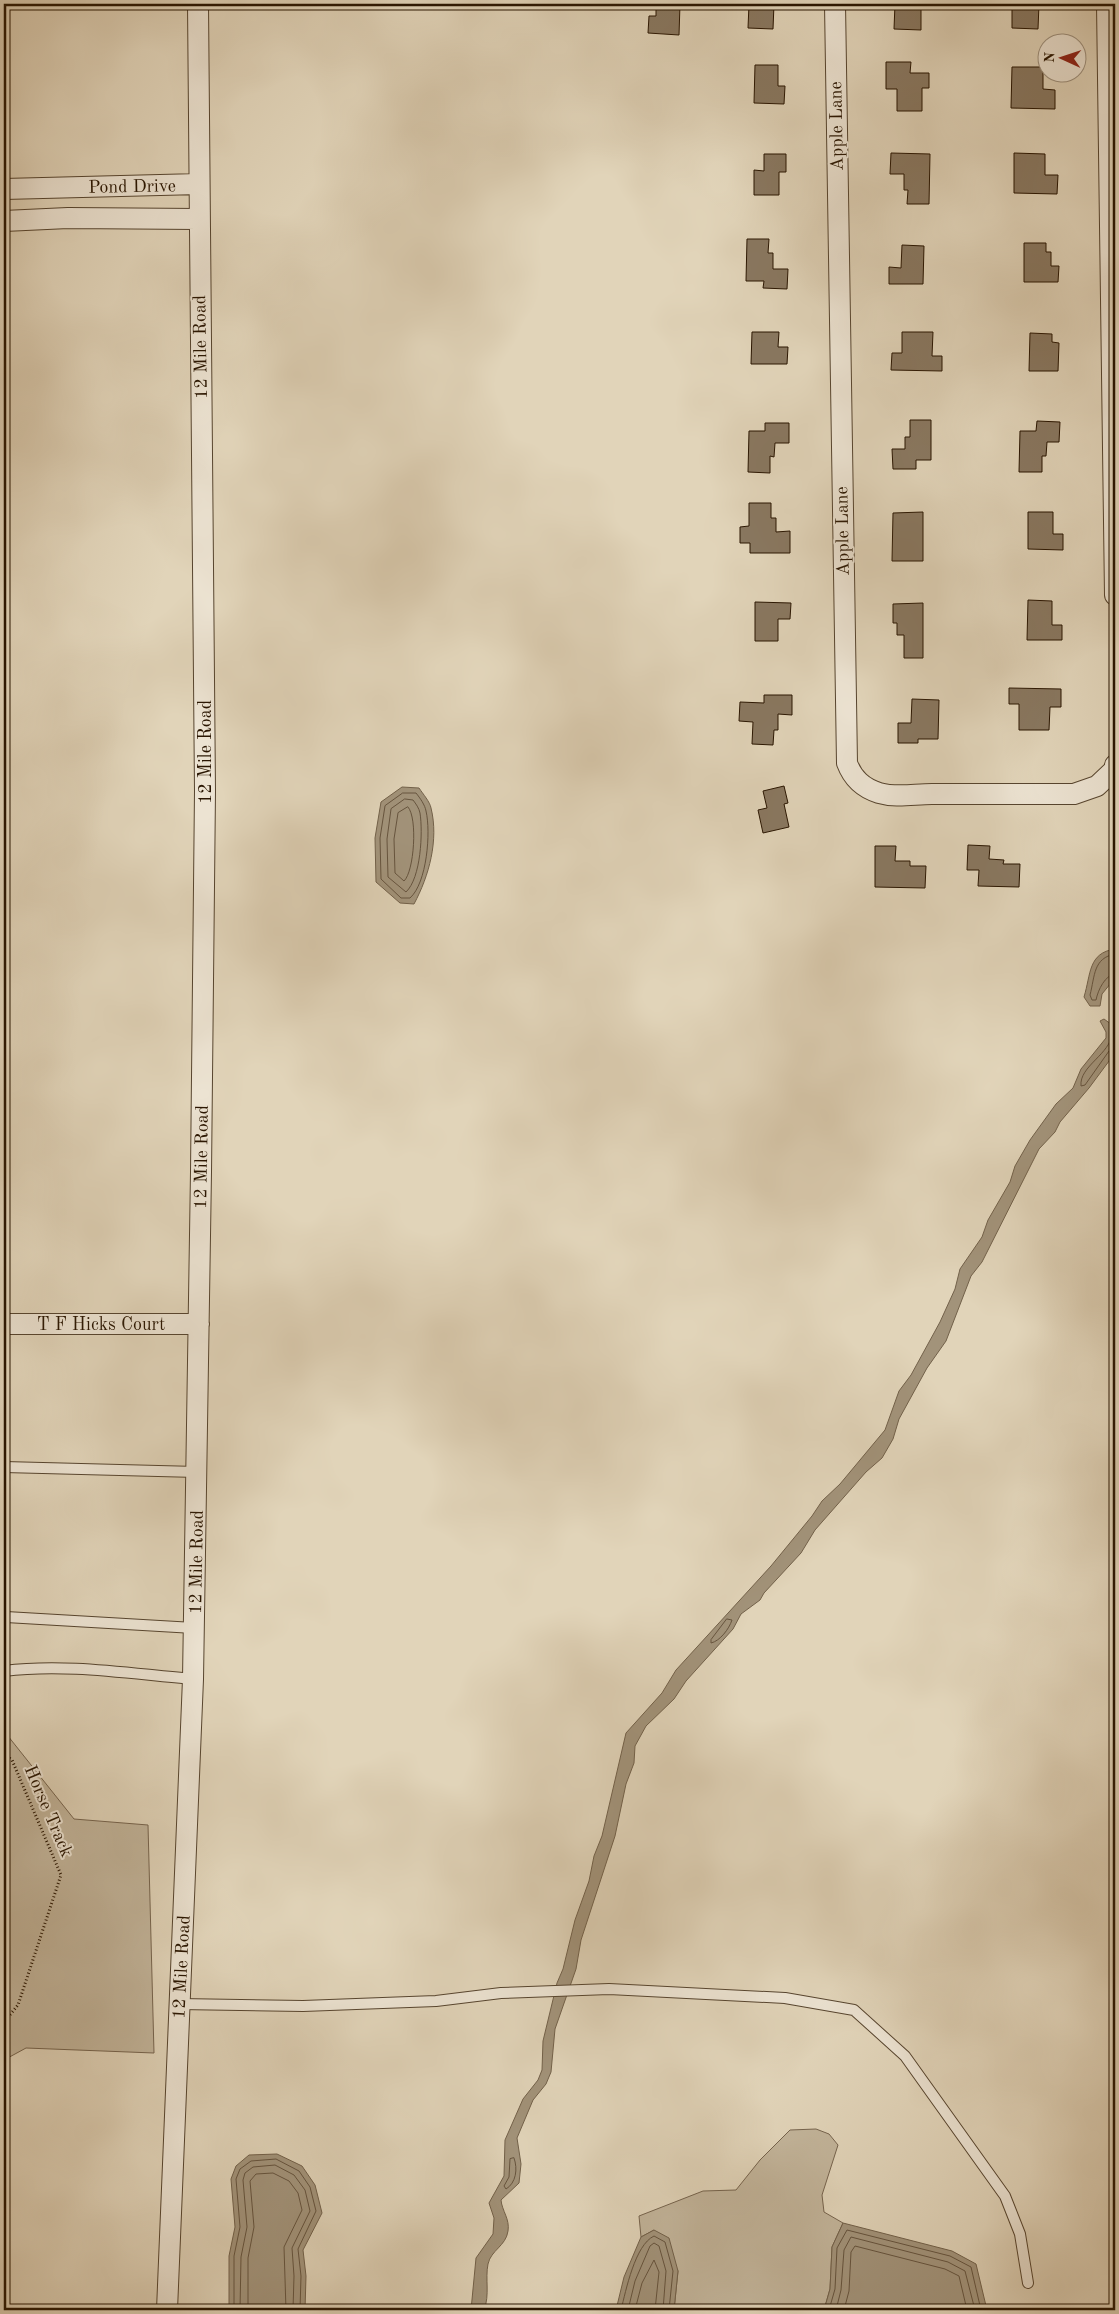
<svg xmlns="http://www.w3.org/2000/svg" width="1119" height="2314" font-family="'Old Standard TT',serif">
  <style>
    .green { fill: #c2b49a; stroke: #76644e }
    .water { fill: #a2937a; stroke: #72614a }
    .lines { fill: none; stroke-linecap: round; stroke-linejoin: round }
    .shore { stroke: #66543e; stroke-width: 1 }
    .building { fill: #897861; stroke: #291501 }
    .lane-casing { stroke: #57452f; stroke-width: 12 }
    .street-casing { stroke: #57452f; stroke-width: 22 }
    .path { stroke: #291501; stroke-width: 3; stroke-dasharray: 1 2.5; stroke-linecap: butt }
    .lane { stroke: #ece3d2; stroke-width: 10 }
    .street { stroke: #ece3d2; stroke-width: 20 }
    .labels { text-anchor: middle; stroke-width: 4; stroke-linejoin: round; paint-order: stroke }
    .street-label { font-size: 18px; fill: #291501; stroke: #ece3d2 }
  </style>
  <rect width="100%" height="100%" fill="#e1d4b9"/>
  <filter id="stains"><feTurbulence type="fractalNoise" baseFrequency=".004" numOctaves="4"/><feColorMatrix values="0 0 0 0 .2 0 0 0 0 .09 0 0 0 0 .02 0 0 0 .5 -.17"/></filter>
  <radialGradient id="worn" r=".72"><stop offset=".6" stop-color="#630" stop-opacity="0"/><stop offset="1" stop-color="#630" stop-opacity=".3"/></radialGradient>
  <path class="green" d="M4,1731l70,88 74,6 6,228 -128,-5 -22,12z
    M816,2129l13,5 9,11 -16,50 2,17 19,11 -11,24 -2,42 -6,21h-150l4,-39 -24,-41 -13,7 -2,-21 64,-25 33,-1 24,-30 30,-30z"/>
  <path class="water" d="M402,787l17,1c4,6 11,14 12,20 8,32 -2,68 -17,96l-14,-1 -24,-21 -1,-44 6,-36z
    M1115,949v29l-13,16 -2,12h-10l-6,-9c7,-23 4,-44 31,-48z
    M1104,1019l11,8v26l-26,35 -29,34 -5,10 -16,17 -57,113 -11,14 -25,65 -19,27 -28,51 -6,20 -11,19 -16,14 -51,58 -14,23 -37,40 -4,7 -19,14 -8,15 -47,52 -12,18 -28,27 -11,20 -1,17 -8,21 -11,52 -34,104 -5,29 -21,60 -4,43 -5,12 -13,16 -16,38 4,26 -2,19 -18,17c1,11 9,19 7,31 -2,15 -17,19 -20,33 -3,15 2,31 -4,46h-13l5,-52 17,-24 1,-16 -5,-15 15,-27 1,-36 18,-41 15,-19 4,-10 1,-29 14,-58 6,-14 12,-49 14,-39 5,-25 8,-20 24,-103 36,-40 14,-23 95,-104 41,-50 10,-15 18,-17 45,-54 14,-39 12,-16 29,-53 15,-33 5,-20 22,-32 6,-17 22,-38 5,-16 15,-26 26,-36 17,-16 8,-19 25,-31v-6l-6,-11z
    M277,2154l25,12 13,19 7,28 -19,37 3,26 -1,34h-76v-54l6,-29 -4,-48 5,-13 13,-11z
    M843,2223l109,28 24,13 11,46h-163l6,-21 2,-42z
    M654,2230l15,8 9,33 -4,39h-58l8,-33 17,-40z"/>
  <g class="lines">
    <path class="shore" d="M403,793h13c4,5 9,12 10,18 5,21 1,72 -16,87h-9l-20,-19 -1,-41 5,-32z
      M405,799l8,1c3,4 6,8 7,13 3,19 1,65 -14,79l-18,-15 -1,-38 4,-30z
      M408,807c10,11 6,65 -4,74l-9,-8 -1,-34 4,-26z
      M1115,954c-22,4 -20,22 -25,41l2,5h4c2,-10 9,-25 19,-26
      M1115,1032l-3,1c-1,21 -33,33 -31,53l4,-1 24,-34 6,-2
      M727,1619l5,1c-3,9 -12,21 -21,23v-3z
      M514,2158c4,11 2,25 -8,31l-2,-3 5,-9 1,-18z
      M234,2310v-54l6,-29 -4,-48 4,-10 11,-8 25,-2 23,12 11,16 6,24 -18,38 3,27 -1,34
      M240,2310l1,-53 6,-30 -4,-47 2,-7 8,-6 22,-2 19,10 11,15 5,21 -18,37 2,28 -1,34
      M248,2310v-52l6,-31 -4,-46 6,-7 17,-1 16,8 9,12 4,17 -18,37 2,63
      M621,2310c5,-20 14,-65 33,-74l11,6 8,29 -4,39
      M628,2310l7,-29 15,-35 4,-3 5,3 7,25 -3,39
      M635,2310l7,-27 12,-23 5,12 -4,38
      M829,2310l6,-21 2,-41 10,-18 103,26 21,11 10,43
      M836,2310l5,-20 3,-40 7,-13 97,25 17,9 10,39
      M844,2310l5,-19 2,-39 4,-6 90,23 14,7 8,34"/>
  </g>
  <path class="building" d="M656,4h24l-1,31 -31,-2 1,-17h7z
    M749,4h25l-1,25 -25,-1z
    M895,4h26v26l-27,-1z
    M1012,4h27l-1,25 -26,-1z
    M886,62h25l-1,11h19v15h-7v23h-25v-22h-11z
    M755,65h23v21h7l-1,18 -30,-1z
    M1012,67h31v22l12,1v19l-44,-1z
    M891,153l39,1 -1,50h-22l1,-14h-4v-16h-14z
    M1014,153l31,1v21h13l-1,19 -43,-1z
    M764,154h22v18h-7v23h-25v-25l10,1z
    M747,239h22l-1,14h5v16h15l-1,20 -24,-1 1,-7h-18z
    M1024,243h22v9h5v14h8l-1,16h-34z
    M902,245l22,1 -1,38h-34v-17l12,1z
    M752,332h27l-1,15h10l-1,17h-36z
    M902,332h31l-1,24h10v15l-51,-1 1,-17h10z
    M1030,333l22,1v8l7,1 -1,28h-29z
    M910,420h21v40h-15v9h-23l-1,-20h13v-12h5z
    M1037,421l23,1 -1,20h-12l-1,14h-4v16h-23l1,-41h16z
    M765,423h24v20h-14l-1,14 -4,-1v17l-22,-1 1,-41h16z
    M749,503h22v15h5v14l14,-1v22h-40v-10h-10v-16l9,-1z
    M923,512v49h-31l1,-48z
    M1028,512h25v22h10v16l-35,-1z
    M1028,600l24,1v24h10v15h-35z
    M755,602l36,1 -1,16h-12v22h-23z
    M923,603v55h-19v-23h-7v-12h-4v-19z
    M1009,688l52,1v18h-11l-1,23h-30v-26h-10z
    M764,695h28v20l-14,-1v16h-4l-1,15 -21,-1 1,-22 -14,-1 1,-19 24,1z
    M912,699l27,1 -1,39h-20v4h-20v-20h13z
    M784,786l4,17 -4,1 5,23 -26,6 -5,-23 9,-2 -4,-17z
    M968,845l22,1 -1,13 15,1 -1,4h17l-1,23 -41,-1 1,-16h-12z
    M875,846h21l-1,15h15v5h16l-1,22 -50,-1z"/>
  <g class="lines">
    <defs>
      <path id="lane" d="M4,1467l193,5
        M6,1617l188,11
        M4,1671c62,-8 127,3 189,8
        M179,2004l124,2 133,-5 65,-8 108,-4 176,9 69,12 51,46 100,140 15,38 8,49"/>
      <path id="street" d="M835,4l12,759c6,16 16,25 32,30 17,5 35,1 53,1 48,0 95,0 142,0l23,-8 18,-17v-4
        M1107,4l8,591
        M4,189l195,-5
        M4,221l64,-3 130,1
        M4,1324h195
        M167,2310l26,-631 8,-507 4,-381 -7,-787"/>
    </defs>
    <use href="#lane" class="lane-casing"/>
    <use href="#street" class="street-casing"/>
    <path class="path" d="M4,1754l8,6 49,115 -43,130 -14,17"/>
    <use href="#lane" class="lane"/>
    <use href="#street" class="street"/>
  </g>
  <g class="labels">
    <g class="street-label">
      <text transform="translate(836 126) rotate(-91)" y="6">Apple Lane</text>
      <text transform="translate(132 186) rotate(-1)" y="6">Pond Drive</text>
      <text transform="translate(200 347) rotate(-91)" y="6">12 Mile Road</text>
      <text transform="translate(842 531) rotate(-91)" y="6">Apple Lane</text>
      <text transform="translate(205 752) rotate(-90)" y="6">12 Mile Road</text>
      <text transform="translate(201 1157) rotate(-89)" y="6">12 Mile Road</text>
      <text x="101" y="1330">T F Hicks Court</text>
      <text transform="translate(196 1562) rotate(-89)" y="6">12 Mile Road</text>
      <text transform="translate(49 1811) rotate(67)" y="6">Horse Track</text>
      <text transform="translate(181 1967) rotate(-87)" y="6">12 Mile Road</text>
    </g>
  </g>
  <rect width="1119" height="2314" fill="none" stroke="#e1d4b9" stroke-width="20"/>
  <rect x="5" y="5" width="1109" height="2304" fill="none" stroke="#291501" stroke-width="2.5"/>
  <rect x="10" y="10" width="1099" height="2294" fill="none" stroke="#291501"/>
  <g transform="translate(1062 58) rotate(273)"><circle r="24" fill="#ece3d2" stroke="#9e917e"/>
  <path d="M0-4L9 19L0 12L-9 19Z" fill="#8f2418"/>
  <text y="-8" font-size="14" font-weight="bold" text-anchor="middle" fill="#291501">N</text>
  </g>
  <rect width="100%" height="100%" filter="url(#stains)"/>
  <rect width="100%" height="100%" fill="url(#worn)"/>
</svg>
